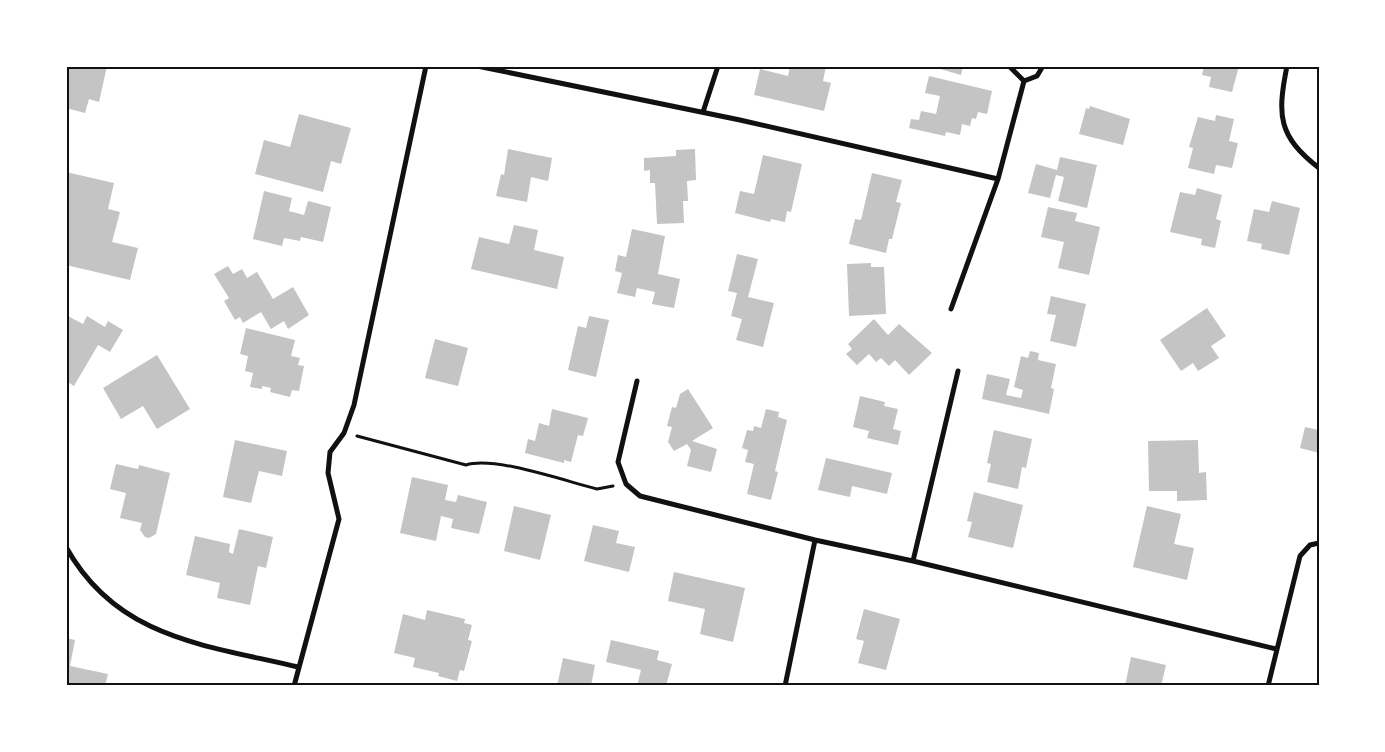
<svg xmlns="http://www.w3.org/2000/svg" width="1385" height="752" font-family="'Archivo Narrow',sans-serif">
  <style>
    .building { fill: #c4c4c4 }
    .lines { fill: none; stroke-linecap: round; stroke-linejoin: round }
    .path { stroke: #111; stroke-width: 3 }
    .minor { stroke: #111; stroke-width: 5 }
    .neatline { fill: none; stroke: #111; stroke-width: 2 }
  </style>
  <rect width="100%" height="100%" fill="#fff"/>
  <path class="building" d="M66,66h41l-8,36 -10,-3 -4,14 -19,-5z
    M790,66h36l-3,15 8,2 -7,28 -70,-16 6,-26 28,7z
    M930,66h33l-2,9z
    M1204,66h35l-7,26 -23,-5 2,-10 -9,-2z
    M929,76l63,15 -5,23 -9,-2 -2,7 -4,-1 -2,8 -8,-2 -2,11 -14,-3 -1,4 -36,-8 2,-9 8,1 2,-9 15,3 4,-18 -15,-3z
    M1090,106l40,13 -7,26 -44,-11 7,-26 3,1z
    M299,114l52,14 -10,36 -10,-3 -8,31 -68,-18 9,-34 26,7z
    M1216,115l18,4 -5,22 9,2 -6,25 -16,-3 -2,9 -26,-6 5,-20 -4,-1 9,-30 17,4z
    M508,149l44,9 -4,23 -17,-4 -4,25 -31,-6 5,-22 3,1z
    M695,149l1,31 -9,1 1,20h-5l1,22 -27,1 -2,-41h-5v-13l-6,1v-13l32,-2v-6z
    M763,155l39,9 -11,48 -4,-1 -2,11 -14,-3 -1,3 -35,-9 5,-22 14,3z
    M1060,157l37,8 -10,43 -29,-7 6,-24 -8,-2 -6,23 -22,-5 8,-29 21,6z
    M66,172l48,11 -6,26 12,3 -8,30 26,6 -8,32 -64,-15 3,-14 -3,-1z
    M872,173l30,7 -6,22 5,1 -9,36h-3l-3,14 -37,-9 6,-25 6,1z
    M1197,188l25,7 -6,24 5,2 -6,27 -14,-3 1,-6 -32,-7 10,-40 15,3z
    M264,191l28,7 -3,13 15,4 4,-14 23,6 -8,35 -22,-5 -1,4 -16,-3 -2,8 -29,-7z
    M1272,201l28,7 -11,47 -28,-6 1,-5 -15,-3 7,-32 15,3z
    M1048,207l29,6 -2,8 25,6 -11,48 -31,-7 6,-26 -23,-5z
    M514,225l24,5 -4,20 30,7 -7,32 -86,-20 8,-32 30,7z
    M632,229l33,7 -7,38 22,5 -6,29 -22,-4 3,-12 -18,-4 -2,9 -18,-4 5,-20 -7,-2 3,-16 8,2z
    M737,254l21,5 -10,38 26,6 -11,44 -27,-7 6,-21 -11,-3 6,-23 -9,-2z
    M871,263v4h13l2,47 -37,2 -2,-52z
    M228,266l5,8 9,-5 5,9 10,-6 16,27 20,-12 16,28 -21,14 -4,-8 -13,8 -10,-17 -18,11 -3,-6 -5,3 -11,-19 5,-3 -15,-24z
    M1051,296l35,8 -10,43 -26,-6 6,-26 -9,-1z
    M1207,308l19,28 -15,10 8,12 -21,13 -5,-8 -12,8 -21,-31z
    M66,315l17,9 4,-8 18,11 3,-6 15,9 -13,22 -12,-7 -24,41 -8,-5z
    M589,316l20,4 -13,57 -28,-7 10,-44 8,2z
    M874,319l14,16 11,-11 33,29 -23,22 -14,-15 -6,6 -8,-8 -5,4 -7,-8 -12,11 -11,-11 6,-5 -4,-5z
    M246,328l49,12 -4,16 9,2 -2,7 6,1 -5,25 -7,-1 -2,7 -20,-5 1,-4 -9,-2v3l-12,-2 3,-14 -8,-2 3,-15 -8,-2z
    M435,339l33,9 -10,38 -33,-8z
    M1030,351l9,2 -1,7 18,4 -5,24 3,1 -5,25 -67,-15 5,-25 23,5 -4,16 15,3 2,-8 -9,-3 7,-31 7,2z
    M157,355l33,54 -33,20 -14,-23 -22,13 -18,-31z
    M688,389l25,39 -21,13 25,8 -6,23 -24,-6 4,-16 -4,-6 -13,7 -6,-9 4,-15 -5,-1 5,-19 4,1 4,-14z
    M860,396l25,6 -1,4 14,3 -5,20 8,2 -3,14 -31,-7 2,-7 -16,-4z
    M552,409l36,9 -5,18 -5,-1 -7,27 -7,-2v3l-39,-10 3,-14 7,2 4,-18 10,3z
    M766,409l13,3 -1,5 9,3 -12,51 3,1 -7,28 -24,-6 7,-30 -9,-2 3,-12 -6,-2 5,-18 6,1 1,-5 7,2z
    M1305,427l14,3v23l-19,-5z
    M994,430l38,9 -6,29 -4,-1 -4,22 -31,-7 4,-18 -4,-1z
    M235,440l52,11 -5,25 -23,-5 -8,32 -28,-6z
    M1198,440l1,33 7,-1 1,28 -30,1v-10h-28l-1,-50z
    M826,458l66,15 -5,21 -35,-8 -2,11 -32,-7z
    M116,464l22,5 1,-4 31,8 -14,61 -7,4 -4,-1 -5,-7 2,-7 -22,-5 6,-25 -16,-4z
    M412,477l36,8 -3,15 11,2 2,-7 29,7 -8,32 -28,-6 2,-9 -12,-3 -5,25 -36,-8z
    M974,492l49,13 -10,43 -45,-11 4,-15 -5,-1z
    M514,506l37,9 -11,45 -36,-9z
    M1147,506l34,8 -7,30 20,4 -7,32 -54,-13z
    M593,525l26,6 -3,12 19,4 -6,25 -45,-11z
    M239,529l34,8 -7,31 -8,-2 -8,39 -33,-7 3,-15 -34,-8 9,-39 35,8 -1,8 4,2z
    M674,572l71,16 -12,54 -33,-8 5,-25 -37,-8z
    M864,609l36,10 -14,51 -28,-7 6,-22 -8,-2z
    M427,610l38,9 -1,4 8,2 -4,15 4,1 -8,30 -4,-1 -3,11 -19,-5 1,-3 -26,-6 2,-9 -21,-5 9,-39 22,6z
    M66,638l9,2 -5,26 38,8 -3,12h-39z
    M611,640l48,11 -2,9 15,4 -6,22h-29l4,-16 -35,-8z
    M1131,657l35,8 -5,21h-36z
    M563,658l32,7 -4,21h-34z"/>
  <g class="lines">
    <path class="path" d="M357,436l109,29c29,-9 99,16 131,24l16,-3"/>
    <path class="minor" d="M477,66l263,54 258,59
      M1009,66l15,15 13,-5 6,-10
      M1287,66c-10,50 -9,70 32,102
      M703,112l15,-46
      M951,309l47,-130 26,-98
      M637,381l-19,81 8,22 14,12 175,44 98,21 363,88
      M66,547c51,92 140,98 232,120
      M913,561l45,-190
      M294,686l45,-167 -11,-46 2,-21 14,-19 10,-28 72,-339
      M785,686l30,-146
      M1268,686l32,-130 10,-11 9,-2"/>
  </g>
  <rect width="1385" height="752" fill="none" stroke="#ffffff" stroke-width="135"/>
  <rect x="68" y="68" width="1250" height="616" class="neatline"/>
</svg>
